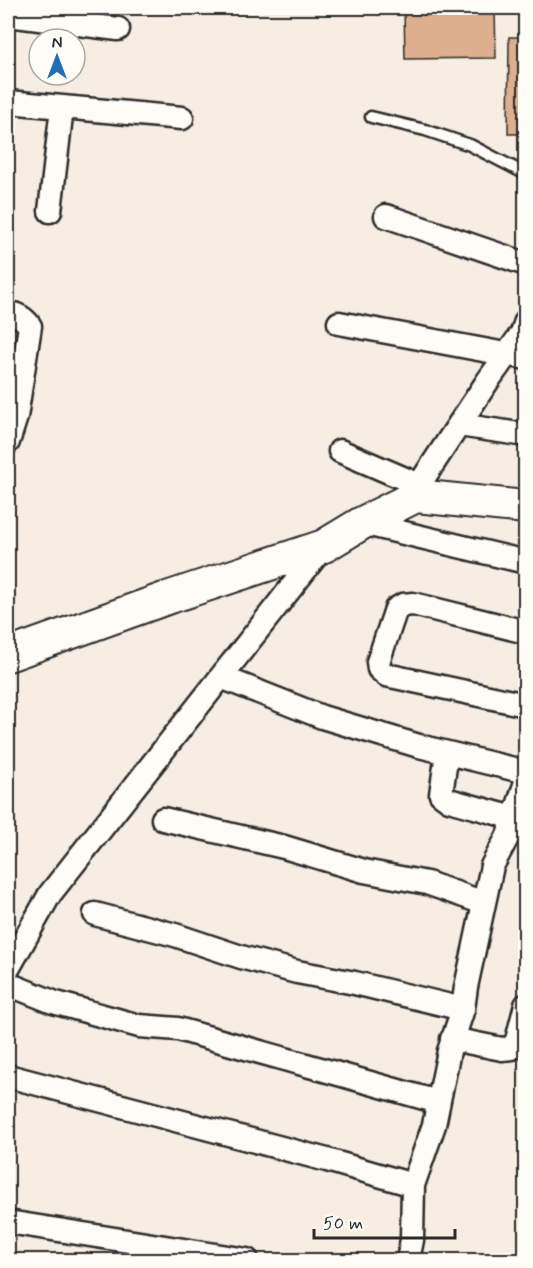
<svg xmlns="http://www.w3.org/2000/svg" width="533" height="1268" font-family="Mynerve,sans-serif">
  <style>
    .building { fill: #ddaf8e; stroke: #2b2b2b; stroke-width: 1.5 }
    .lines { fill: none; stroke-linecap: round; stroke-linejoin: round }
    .lane-casing { stroke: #2b2b2b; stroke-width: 15 }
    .street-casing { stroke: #2b2b2b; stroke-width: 27 }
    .secondary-casing { stroke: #2b2b2b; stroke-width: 36 }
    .lane { stroke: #fdfcf7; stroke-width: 10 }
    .street { stroke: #fdfcf7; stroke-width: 22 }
    .secondary { stroke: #fdfcf7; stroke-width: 32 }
  </style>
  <rect width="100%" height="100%" fill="#f7ede2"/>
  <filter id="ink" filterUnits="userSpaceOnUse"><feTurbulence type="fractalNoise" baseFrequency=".0167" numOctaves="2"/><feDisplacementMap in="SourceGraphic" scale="12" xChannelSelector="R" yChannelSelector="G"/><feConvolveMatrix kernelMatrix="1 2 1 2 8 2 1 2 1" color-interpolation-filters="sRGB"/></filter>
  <g filter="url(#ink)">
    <path class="building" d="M404,8h91l1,50 -91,1z
      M509,37h17v97h-18z"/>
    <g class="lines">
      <defs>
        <path id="lane" d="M371,117l54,13 45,15 56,29"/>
        <path id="street" d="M8,15l110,14
          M8,102l174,16
          M50,211l12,-104
          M386,216l140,48
          M8,313c10,1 16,5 22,13l-14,91
          M339,323l187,35
          M8,416l8,1 -8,25
          M459,425l67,10
          M340,451l79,34
          M416,496l3,-11 68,-103 35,-49 4,-12
          M362,523l164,39
          M526,632l-113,-28 -10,1 -7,4 -18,53 1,7 7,6 140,30
          M221,677l101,40 97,29 107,26
          M447,753l-6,41 8,6 65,18 12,2
          M163,819l121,28 80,24 63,12 57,20
          M95,914l80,21 66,22 56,15 58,11 108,26
          M8,969l42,-75 274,-348
          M8,984l45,18 86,24 39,3 260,73
          M452,1039l50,10 10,-1 5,-8 9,-35
          M8,1076l319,84 86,25
          M8,1222l239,38
          M408,1260l4,-20 1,-55 21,-60 15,-74 14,-42 3,-22 26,-121 16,-30 18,-54"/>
        <path id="secondary" d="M8,655l156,-56 160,-53 38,-23 54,-27 110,11"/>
      </defs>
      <use href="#lane" class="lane-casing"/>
      <use href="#street" class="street-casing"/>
      <use href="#secondary" class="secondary-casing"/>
      <use href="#lane" class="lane"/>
      <use href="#street" class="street"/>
      <use href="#secondary" class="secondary"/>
    </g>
  </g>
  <rect width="533" height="1268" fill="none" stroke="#fdfcf7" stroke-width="30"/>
  <rect x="15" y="15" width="503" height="1238" fill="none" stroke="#2b2b2b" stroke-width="2" filter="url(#ink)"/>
  <g transform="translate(57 57)"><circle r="28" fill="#fdfcf7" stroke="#a9a8a5" stroke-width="1.5"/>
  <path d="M0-4.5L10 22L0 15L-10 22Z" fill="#1f6fb2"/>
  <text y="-9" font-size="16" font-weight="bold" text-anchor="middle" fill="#2b2b2b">N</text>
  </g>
  <path d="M314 1229v9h141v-9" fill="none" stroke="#2b2b2b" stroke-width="3"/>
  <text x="323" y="1229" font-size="18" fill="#2b2b2b" stroke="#fdfcf7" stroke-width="4.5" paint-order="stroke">50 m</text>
</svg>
